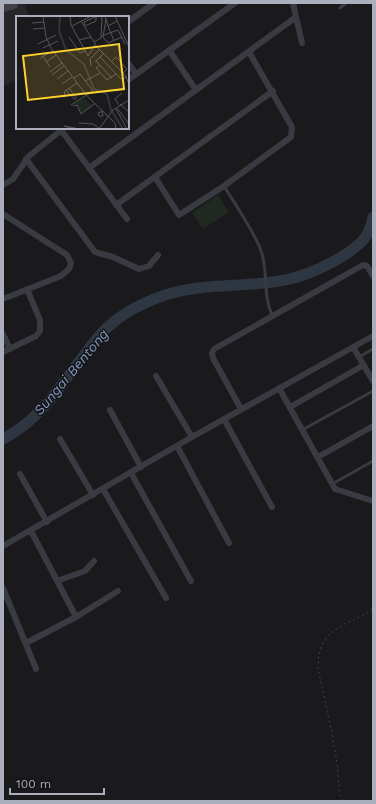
<svg xmlns="http://www.w3.org/2000/svg" width="376" height="804" font-family="'Work Sans',sans-serif">
  <style>
    .built { fill: #262529 }
    .green { fill: #1f2821 }
    .lines { fill: none; stroke-linecap: round; stroke-linejoin: round }
    .river { stroke: #2e3642; stroke-width: 11 }
    .building { fill: #414147; stroke: #343338 }
    .path { stroke: #404149; stroke-width: 1; stroke-dasharray: 2 3; stroke-linecap: butt }
    .service { stroke: #3a3a42; stroke-width: 3 }
    .minor { stroke: #3a3a42; stroke-width: 6 }
    .labels { text-anchor: middle; stroke-width: 3; stroke-linejoin: round; paint-order: stroke }
    .water-label { font-size: 14px; font-style: italic; fill: #7f97bb; stroke: #151417 }
    .inset-river { fill: none; stroke: #2e3642; stroke-width: 2 }
    .inset-road { fill: none; stroke: #54555c; stroke-width: 1 }
    .view { fill: #ffd32f; fill-opacity: 0.15; stroke: #ffd32f; stroke-width: 2 }
    .inset-edge { fill: none; stroke: #abaebd; stroke-width: 2 }
  </style>
  <rect width="100%" height="100%" fill="#1a191c"/>
  <path class="built" d="M3,3h22l4,14h-12v62l-14,8z"/>
  <path class="green" d="M218,195l11,17 -26,17 -11,-16z"/>
  <g class="lines">
    <path class="river" d="M3,439c45,-23 66,-69 98,-105 16,-18 41,-31 64,-39 35,-11 72,-8 108,-13 24,-3 49,-13 70,-26 17,-11 26,-18 30,-39"/>
  </g>
  <path class="building" d="M3,3h14l1,5 -15,4z"/>
  <g class="lines">
    <path class="path" d="M343,801l-3,-6 -4,-39 -5,-27 -13,-61c0,-42 28,-41 55,-59"/>
    <path class="service" d="M340,8l6,-5
      M224,186c10,17 34,51 38,68 6,21 1,41 10,61
      M359,357l14,-8
      M302,430l71,-39
      M332,484l41,-23"/>
    <path class="minor" d="M296,17l6,26
      M128,22l26,-19
      M169,50l27,40
      M128,63l8,11
      M128,80l107,-77
      M61,130l66,89
      M26,159l69,93 18,5 26,12 10,-3 9,-11
      M89,168l207,-151 -3,-14
      M155,177l24,38 45,-29 67,-49 1,-10 -43,-75
      M3,185l10,-6 16,-23 35,-28
      M116,205l157,-114
      M3,214l64,41 4,8 -2,6 -8,7 -58,23
      M3,334l7,15
      M353,347l20,34
      M3,352l33,-16 4,-5v-11l-13,-31
      M156,376l36,61
      M279,388l56,101 38,12
      M290,407l74,-42
      M241,409l-28,-51 -1,-5 2,-4 149,-84 4,1 6,10
      M110,410l31,57
      M224,419l48,88
      M60,439l33,56
      M177,446l52,97
      M318,457l55,-31
      M131,473l60,108
      M20,474l27,48
      M103,489l63,109
      M31,531l45,86
      M3,546l189,-109 181,-101
      M57,581l28,-10 9,-10
      M3,588l33,81
      M26,643l50,-26 42,-26"/>
  </g>
  <g class="labels">
    <g class="water-label">
      <text transform="translate(71 372) rotate(-50)" y="5">Sungai Bentong</text>
    </g>
  </g>
  <g transform="translate(16 16)">
    <rect width="113" height="113" fill="#1a191c"/>
    <path d="M69,82l7,9 -11,7 -5,-12z" fill="#1f2821"/>
    <path class="inset-river" d="M44,0l-1,15 7,19 18,14 10,25 13,5 4,16 12,19"/>
    <path class="inset-road" d="M27,0l3,21 5,11 36,48 28,27 1,6M54,0l1,9 17,31 7,-11M89,0l3,10 9,-5M99,0l14,31M65,5l16,26 28,28 4,9M16,7l12,-1M69,9l-1,-3 13,-6M56,10l19,-10M69,10l11,-5v-5M92,10l6,15M17,13l12,-1M85,20l17,-6 7,14M53,21l11,16 5,-2M87,21l5,6 14,-6M87,21l3,-18M63,24l12,-3M78,26l7,-4 1,-22M22,28l18,-9M27,32l15,-7M27,40l7,11M84,41l21,22 6,-2M24,42l13,-7M80,45l16,17M96,45l4,-4 11,12 -4,4M30,46l10,-7M79,46l9,-9M84,49l-4,3 11,12 9,-6M75,50l-1,-7 10,-10M34,56l12,-9M36,59l12,-9M41,63l11,-8M69,65l15,-8M46,68l10,-7M53,72l8,11M50,74l9,10M48,82l1,-7 12,-8M104,88l9,8M55,89l22,-14 -13,-17 -6,4M103,89l-4,-6 7,-6M57,90l4,-1 4,9 13,-10M101,92l12,16M100,93l11,20M86,96l1,4h-4l-1,-3 5,-2M63,107l14,1 6,4M58,113l-10,-3 16,3M83,113l14,-19 16,-10"/>
    <path class="view" d="M103,28l5,45 -96,11 -5,-44z"/>
    <rect width="113" height="113" class="inset-edge"/>
  </g>
  <rect width="376" height="804" fill="none" stroke="#abaebd" stroke-width="8"/>
  <path d="M10 788v6h94v-6" fill="none" stroke="#abaebd" stroke-width="2"/>
  <text x="16" y="788" font-size="12" fill="#abaebd" stroke="#151417" stroke-width="3" paint-order="stroke">100 m</text>
</svg>
